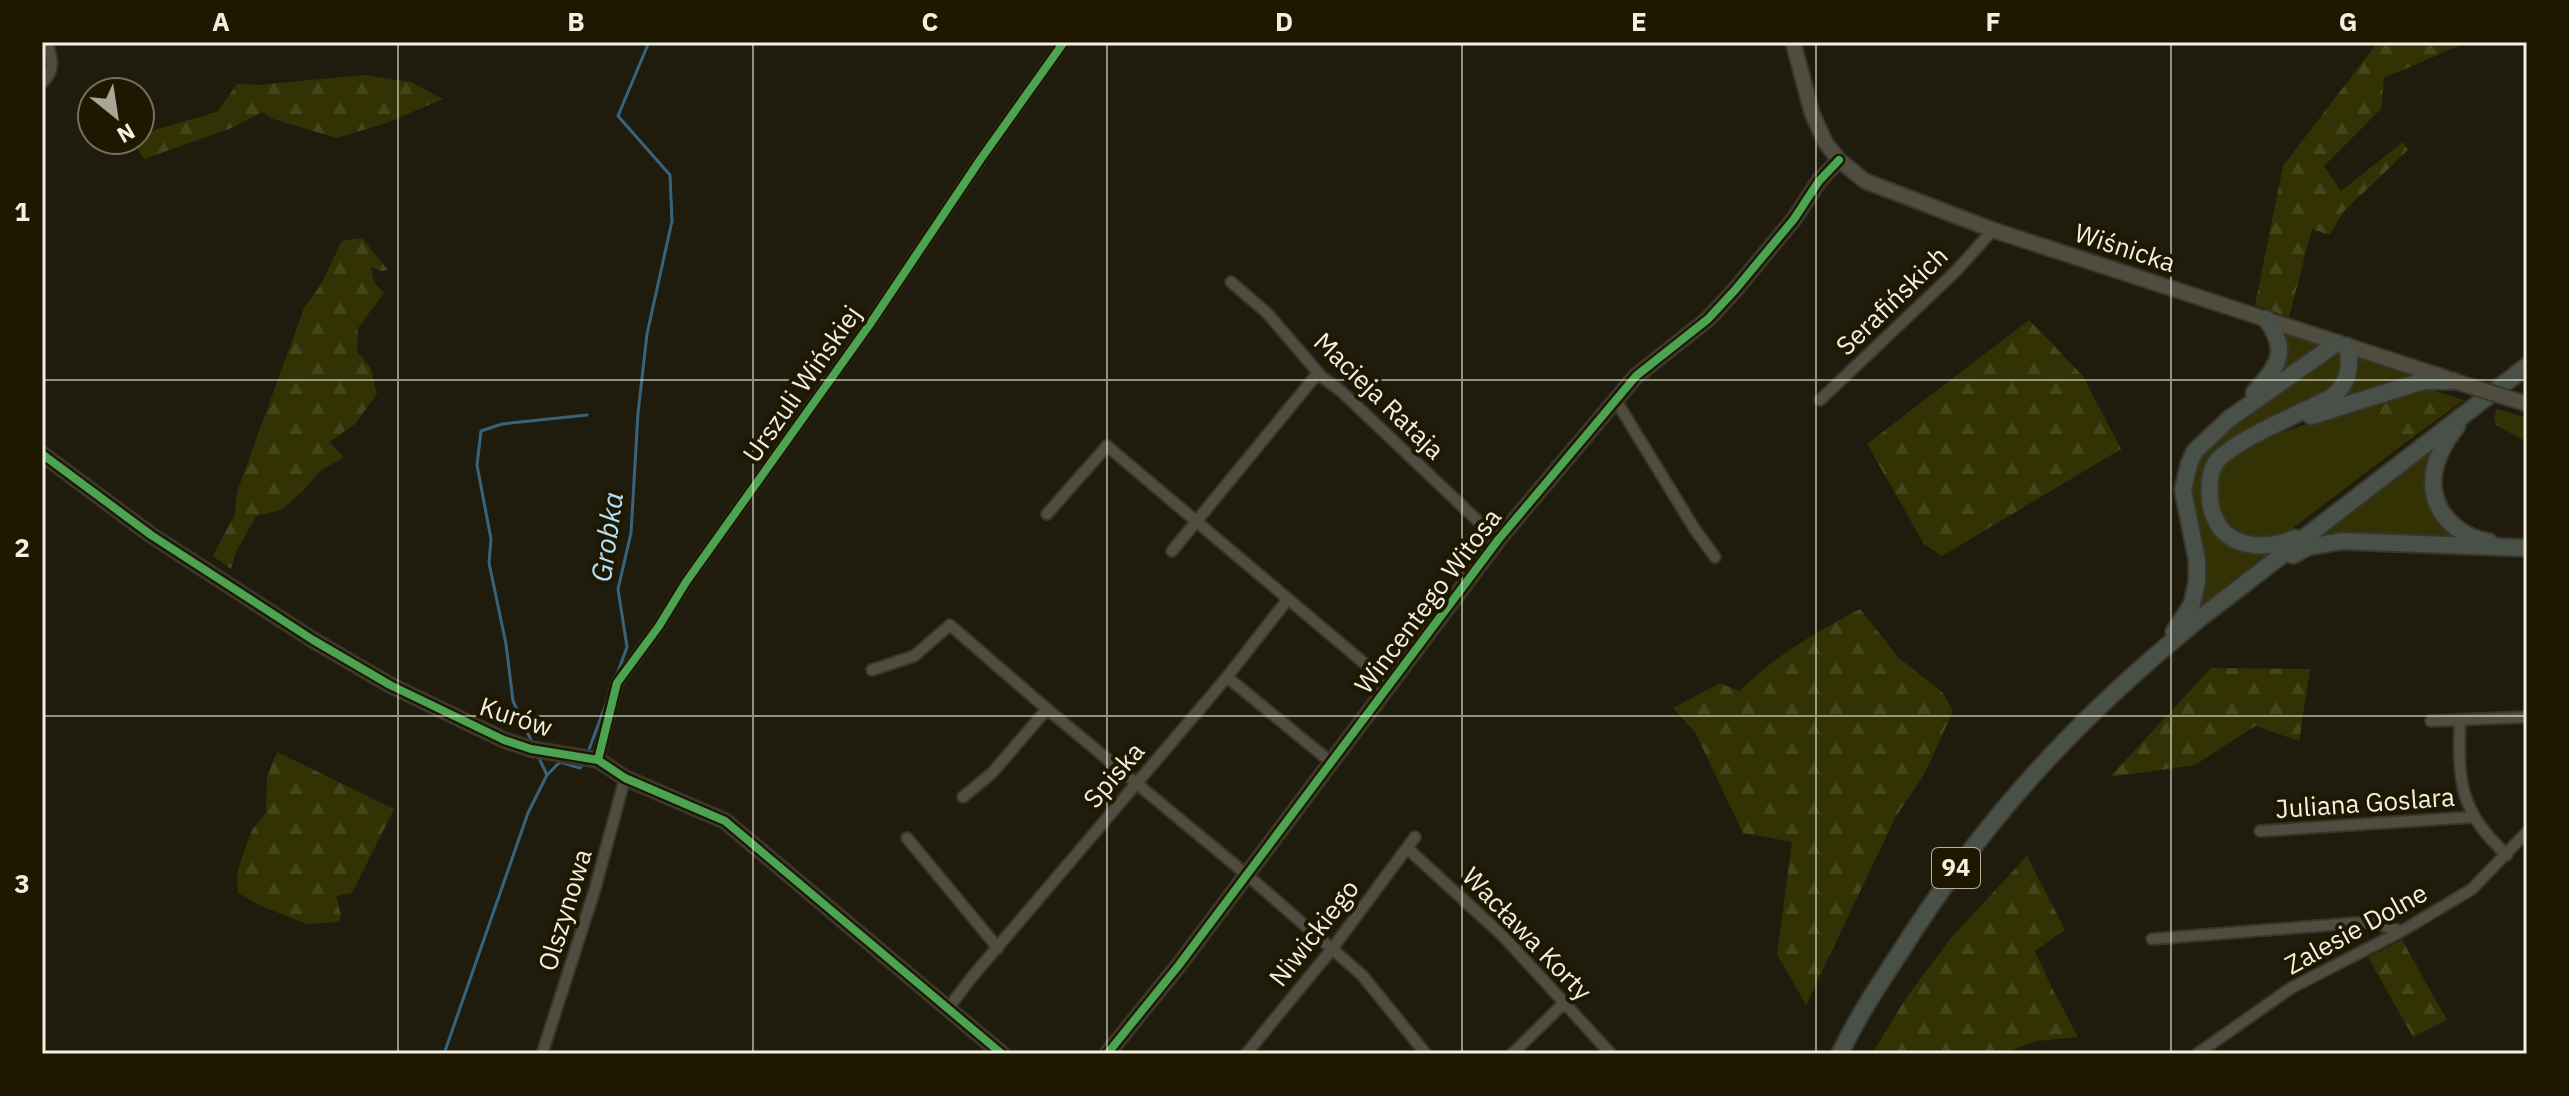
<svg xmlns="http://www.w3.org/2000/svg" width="2569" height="1096" font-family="'IBM Plex Sans',sans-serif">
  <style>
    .green { fill: #323205 }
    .forest { fill: url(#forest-firs) }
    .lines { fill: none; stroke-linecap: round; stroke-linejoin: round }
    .stream { stroke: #37647c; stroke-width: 3 }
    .street-casing { stroke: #38362b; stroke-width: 14 }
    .secondary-casing { stroke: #38362b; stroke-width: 18 }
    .primary-casing { stroke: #38362b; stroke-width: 20 }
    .street { stroke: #4f4d40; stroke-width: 10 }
    .secondary { stroke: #4f4d40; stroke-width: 14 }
    .primary { stroke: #485047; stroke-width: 16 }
    .secondary-bridge-casing { stroke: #38362b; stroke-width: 18; stroke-linecap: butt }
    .secondary-bridge { stroke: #4f4d40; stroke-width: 14 }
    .cycleway-casing { stroke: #1e1800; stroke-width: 13 }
    .cycleway { stroke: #4ca352; stroke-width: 8 }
    .grid { fill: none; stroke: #f3f0e0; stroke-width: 2; stroke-opacity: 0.55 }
    .labels { text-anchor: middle; stroke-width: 8; stroke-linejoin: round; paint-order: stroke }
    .shield { fill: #1e1800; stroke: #b3af9d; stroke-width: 2 }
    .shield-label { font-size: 24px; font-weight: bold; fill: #f3f0e0 }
    .street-label { font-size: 26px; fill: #f3f0e0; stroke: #1e1800 }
    .water-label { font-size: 28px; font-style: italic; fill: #b3e0fc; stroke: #1e1800 }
    .neatline { fill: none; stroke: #f3f0e0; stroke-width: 3 }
    .grid-label { font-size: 26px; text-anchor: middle; font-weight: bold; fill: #f3f0e0 }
  </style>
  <defs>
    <pattern id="forest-firs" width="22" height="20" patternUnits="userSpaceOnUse" patternTransform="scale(2)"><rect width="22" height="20" fill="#323205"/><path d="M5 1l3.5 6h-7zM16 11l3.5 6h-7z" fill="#46461d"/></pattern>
  </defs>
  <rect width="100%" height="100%" fill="#1f1c0d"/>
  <path class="green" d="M2337,349c8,14 4,27 -4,39l-109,57 -15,76 59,32 -73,57 -7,-115 5,-28 19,-28z
    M2357,356l62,19 -86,27 18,-21z
    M2370,402l35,41 -124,94 -16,3 -30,-7 -15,-16 -8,-32 14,-29 29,-14z
    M2432,450l2,2 -7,15 31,72 -136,-1 -1,-3z"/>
  <path class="forest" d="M2378,42h90l-84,36 -3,31 -57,57 17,25 62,-49 5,8 -65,62 -13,23 -18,-6 -23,88 -34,-12 28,-139z
    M363,75l48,7 32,17 -57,24 -49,15 -64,-19 -10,-7 -34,17 -85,30 -11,-19h7v-6l77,-22 20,-28 22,1z
    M362,238l26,32 -6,1 -11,-4 3,15 10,11 -26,35 -1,23 13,16 7,27 -22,30 -26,18 15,15 -24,14 -18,21 -21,18 -25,6 -20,36 -5,17 -18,-13 22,-42 2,-22 67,-184 16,-22 22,-45z
    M2029,320l54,56 38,73 -179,107 -18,-12 -57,-100z
    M2279,329l39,14v6l-46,30z
    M2425,388l39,12 -59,43 -35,-41z
    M2497,409l30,9v24l-31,-17 -2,-8z
    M1860,609l38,48 45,36 10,18 -29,64 -29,43 -89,187 -29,-51 15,-112 -49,-9 -48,-101 -22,-24 47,-25 19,8c39,-37 74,-57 121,-82z
    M2211,668l99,1 -11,72 -44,-15 -60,39 -85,12z
    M277,752l117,57 -42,84 -16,3 5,19 -2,7 -32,2 -46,-18 -23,-13 -1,-19 6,-20 9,-24 14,-17 1,-36z
    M2027,856l38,74 -30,21 16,35 27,51 -41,4 -36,13h-129l34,-56 45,-60z
    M2402,940l45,80 -34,17 -45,-80z"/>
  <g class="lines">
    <path class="stream" d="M616,677l11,-30 -9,-58 13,-56 7,-120 9,-79 25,-113 -2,-46 -52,-59 31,-74
      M531,740l-18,-39 -7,-57 -17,-81 2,-24 -14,-74 4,-34 21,-7 85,-9
      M588,752l21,-56
      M539,758l8,17
      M444,1054l84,-241 19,-38 13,-13 20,6 4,-5"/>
    <defs>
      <path id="street" d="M42,83c14,-13 10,-24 5,-41
        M1231,282l36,31 55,64 19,14 157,149
        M1615,399l79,129 21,29
        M1820,400l136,-129 37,-41
        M1047,514l60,-68 270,228 16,7
        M1172,551l146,-178
        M872,670l42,-14 36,-31 97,84 200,166 115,100 64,79
        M1227,677l105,86
        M2460,720c-2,61 -1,92 47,135
        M2431,721l96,-4
        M598,760l19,-77 42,-57 27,-44 184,-258 110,-164 84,-118
        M963,797l29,-24 55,-64
        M2260,831l213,-14
        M907,838l91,110
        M1407,848l96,88 108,118
        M2152,939l216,-17 34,9
        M949,1007l23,-30 255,-300 61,-78
        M542,1054l53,-165 30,-111
        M1246,1054l86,-105 83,-112
        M1512,1054l49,-48 7,1
        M2197,1054l94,-66 111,-57 70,-42 55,-57"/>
      <path id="secondary" d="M1793,42l19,71 13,29 14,18 26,21 128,49 453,148
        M42,454l109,81 162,105 77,45 114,55 27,9 67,11 27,18 100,43 277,233
        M1107,1054l72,-89 319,-425 138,-164 72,-57 27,-29 59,-71 25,-38 20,-21"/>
      <path id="primary" d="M2254,393c24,-26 36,-43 12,-74
        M2311,416l112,-35h31
        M2457,426c-25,31 -37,71 -2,101 11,9 21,13 34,15
        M2295,538c-36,15 -80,9 -85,-38 -1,-12 -1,-26 5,-36 13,-22 91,-53 117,-67 16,-13 20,-31 15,-51
        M2293,555l15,-8 33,-6 186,7
        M2174,632l18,-28 5,-22v-22l-14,-70 6,-26 6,-13 34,-32 108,-76
        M1840,1054c16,-35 38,-68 59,-100 85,-135 177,-235 300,-335l328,-253"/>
    </defs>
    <use href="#street" class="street-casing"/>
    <use href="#secondary" class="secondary-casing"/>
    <use href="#primary" class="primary-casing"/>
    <use href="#street" class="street"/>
    <use href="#secondary" class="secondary"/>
    <use href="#primary" class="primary"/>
    <defs>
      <path id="secondary-bridge" d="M2454,381l73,23"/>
    </defs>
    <use href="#secondary-bridge" class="secondary-bridge-casing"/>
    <use href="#secondary-bridge" class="secondary-bridge"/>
    <defs>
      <path id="cycleway" d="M42,454l109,81 162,105 77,45 114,55 27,9 67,11 27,18 100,43 277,233
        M598,760l19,-77 42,-57 27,-44 184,-258 110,-164 84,-118
        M1107,1054l72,-89 319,-425 138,-164 72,-57 27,-29 59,-71 25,-38 20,-21"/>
    </defs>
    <use href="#cycleway" class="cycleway-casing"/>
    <use href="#cycleway" class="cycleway"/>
  </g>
  <path class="grid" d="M398,42v1012M753,42v1012M1107,42v1012M1462,42v1012M1816,42v1012M2171,42v1012M42,380h2485M42,716h2485"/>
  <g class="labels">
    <rect class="shield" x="1932" y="848" width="48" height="40" rx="6"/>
    <g class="shield-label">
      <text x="1956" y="876">94</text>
    </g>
    <g class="street-label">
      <text transform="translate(2125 248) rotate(18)" y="9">Wiśnicka</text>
      <text transform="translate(1892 301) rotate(-44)" y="9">Serafińskich</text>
      <text transform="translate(802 384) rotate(-55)" y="9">Urszuli Wińskiej</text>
      <text transform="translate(1379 396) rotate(44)" y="9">Macieja Rataja</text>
      <text transform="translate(1428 601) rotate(-53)" y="9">Wincentego Witosa</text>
      <text transform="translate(516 717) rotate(18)" y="9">Kurów</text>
      <text transform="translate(1114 775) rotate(-49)" y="9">Spiska</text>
      <text transform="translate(2365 803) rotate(-4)" y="9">Juliana Goslara</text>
      <text transform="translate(565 910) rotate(-73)" y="9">Olszynowa</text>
      <text transform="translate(2356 929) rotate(-29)" y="9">Zalesie Dolne</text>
      <text transform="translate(1314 933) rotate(-52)" y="9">Niwickiego</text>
      <text transform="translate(1527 934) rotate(46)" y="9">Wacława Korty</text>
    </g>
    <g class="water-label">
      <text transform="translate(607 537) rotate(-82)" y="10">Grobka</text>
    </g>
  </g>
  <rect width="2569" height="1096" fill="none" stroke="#1e1800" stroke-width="88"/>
  <g transform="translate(116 116) rotate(150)"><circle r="38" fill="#1e1800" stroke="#736e5a" stroke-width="2"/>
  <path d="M0-6L14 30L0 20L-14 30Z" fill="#a9a696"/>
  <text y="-12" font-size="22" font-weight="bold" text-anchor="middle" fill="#f3f0e0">N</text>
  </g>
  <rect x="44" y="44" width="2481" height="1008" class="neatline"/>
  <g class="grid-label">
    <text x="221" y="31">A</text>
    <text x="576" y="31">B</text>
    <text x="930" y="31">C</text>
    <text x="1284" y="31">D</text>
    <text x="1639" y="31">E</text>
    <text x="1993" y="31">F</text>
    <text x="2348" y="31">G</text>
    <text x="22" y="221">1</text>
    <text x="22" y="557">2</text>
    <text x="22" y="893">3</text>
  </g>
</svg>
